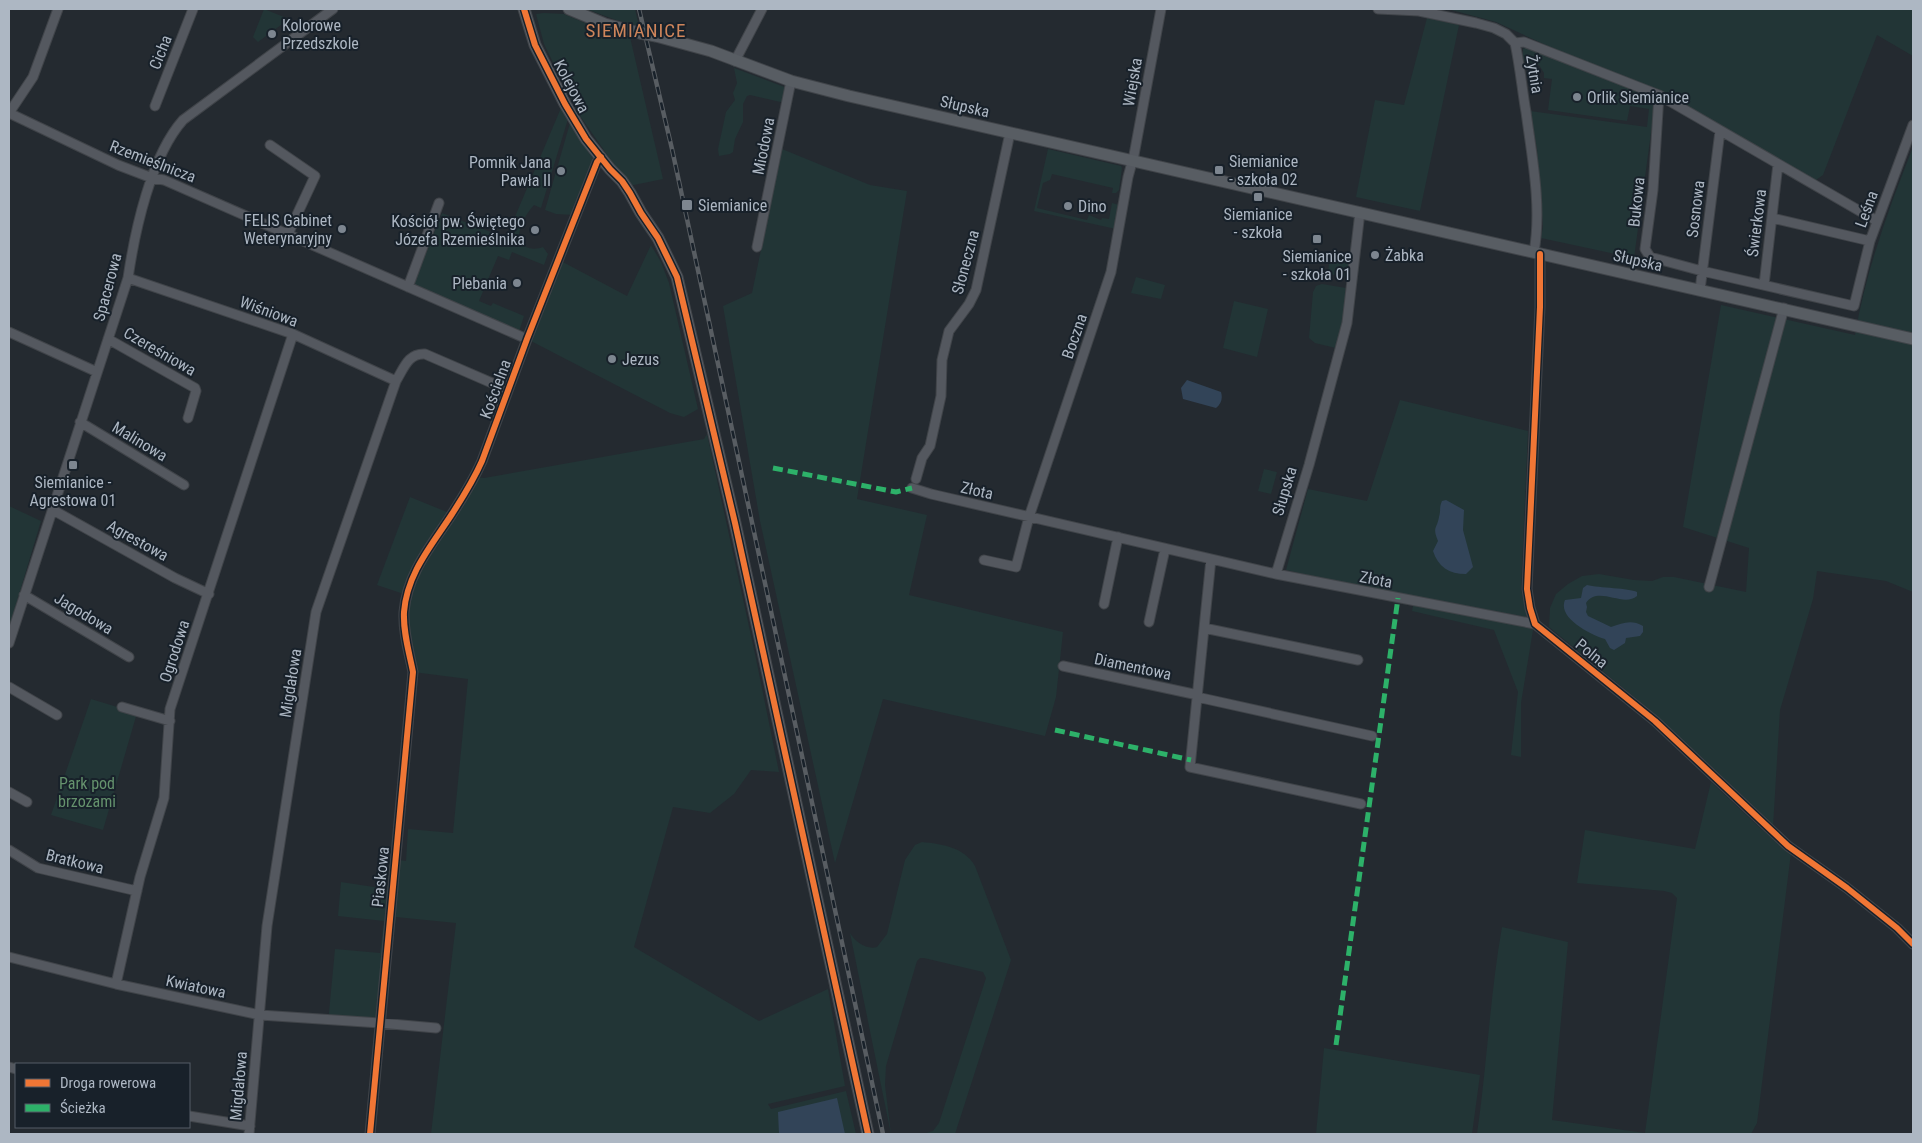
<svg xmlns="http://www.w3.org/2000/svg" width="1922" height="1143" font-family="'Roboto Condensed',sans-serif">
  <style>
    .green { fill: #223536 }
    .water { fill: #324458 }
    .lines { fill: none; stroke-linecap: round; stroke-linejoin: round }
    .street-casing { stroke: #404449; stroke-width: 11 }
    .secondary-casing { stroke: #404449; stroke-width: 13 }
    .street { stroke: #54585f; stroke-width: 9 }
    .secondary { stroke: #585d63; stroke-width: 11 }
    .rail-casing { stroke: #585d62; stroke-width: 4.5 }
    .rail { stroke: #18212a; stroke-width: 2.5; stroke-dasharray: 8; stroke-linecap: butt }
    .secondary-bridge-casing { stroke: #404449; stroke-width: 13; stroke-linecap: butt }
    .secondary-bridge { stroke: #585d63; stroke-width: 11 }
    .quiet { stroke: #2db169; stroke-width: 5; stroke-dasharray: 10 5; stroke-linecap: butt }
    .cycleway-casing { stroke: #18212a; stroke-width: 9 }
    .cycleway { stroke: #f07635; stroke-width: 6 }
    .poi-dot { fill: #7d8690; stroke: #18212a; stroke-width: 2 }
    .labels { text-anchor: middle; stroke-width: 4; stroke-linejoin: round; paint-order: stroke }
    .poi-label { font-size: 16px; fill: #adb7c3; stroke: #18212a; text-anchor: start }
    .street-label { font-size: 16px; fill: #adb7c3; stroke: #18212a }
    .park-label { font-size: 16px; fill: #65926d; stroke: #18212a }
    .quarter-label { font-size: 19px; letter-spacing: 1px; fill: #cf855b; stroke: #18212a }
  </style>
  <rect width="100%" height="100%" fill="#242a30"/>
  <path class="green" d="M264,9l25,10 -31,23 -5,-5z
    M586,9h49l4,17 -23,-6z
    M1448,9h465v47l-36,-21 -54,140 -10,7 -156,-92 -61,-22 -100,-46z
    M544,13l20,1 35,15 31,8 33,142 -34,7 -51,-73 -34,-69 -8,-30z
    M1427,18l32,7 -39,186 -64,-14 19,-97 29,5z
    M1528,46l45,21 83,29 -22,162 -93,-20 2,-12 -6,-77 -7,-38 117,16 2,-18 -19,-3 -3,15 -79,-11 4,-31 -8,-1v-5l-5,-8 -16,-4v-12z
    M734,68l53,20 -2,15 -35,-8 -3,1 -4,8v18l-8,17 -2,13 -3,2 -11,2 -1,-7 8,-37 9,-12 -2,-7 4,-10z
    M561,108l7,11 -27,89 -7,-3c-7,8 -12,16 -14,25 -5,16 11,22 23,17l5,7 -4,11 -32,-13 -3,8 -11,-4 -19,45 12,5 2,-3 31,13 -5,16 -106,-46 29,-73 64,25z
    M570,123l23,36 -19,56 -18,-1 -11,-4z
    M1913,147v445l-27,-11 -69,-10 -4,28 -33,111 -7,117 -122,-116 -102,-84 1,-19 6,-14 12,-10 14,-8 17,-2 35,6 18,1 11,-4h11l72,15 3,-44 -66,-21 38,-222 134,30c11,-65 34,-127 58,-188z
    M782,149l88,36 37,6 -50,308 70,16 -18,80 154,37 -7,65 -11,39 -162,-37 -48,164 -75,-342 -37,-215 29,-13z
    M1048,149l73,17 1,2 -3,22 -3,3h-4l1,-5 -61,-14 -2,6 -7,3 -6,25 50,12 2,-5 12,5 1,-2 7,1 3,-16 7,2 -3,24 -82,-18z
    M651,245l10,17 8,21 29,126 -14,8 -14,-4 -141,-73 30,-80 68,36z
    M1330,253l19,3 -2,21 -19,-3z
    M1136,277l29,8 -4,14 -30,-6z
    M1322,284l24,4 -3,32 -7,28 -21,-5 -6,-5 4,-46 3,-6z
    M1234,301l34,8 -11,48 -34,-9z
    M1400,400l128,31 -7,158 6,28 -180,-33 -61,-14 22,-81 59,12z
    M707,434l48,220 24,118 -28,-2 -17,24 -24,19 -37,-6 -39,140 125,74 69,-32 17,97 -77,18 3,5 75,-18 10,43h-425l25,-211 -60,-6 -13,110 -55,-4 7,-74 45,4 4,-32 -46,-5 3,-34 46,7 3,-30 16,2 2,-32 45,4 15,-154 -55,-7 -6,-28v-49l-30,-10 33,-88 42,17 23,-37 9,1 220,-39z
    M1264,469l13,3 -6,22 -13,-3z
    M9,506l32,15 -32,107z
    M1414,601l120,23 -13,79v54l-10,-2 7,-63 -24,-62 -82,-19z
    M91,699l46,14 -34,117 -52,-15z
    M1711,782l48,45 32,26 -34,270 -6,11h-274c10,-69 13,-139 25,-207l66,15 -16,178 93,13 32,-235 -5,-5 -8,-2 -87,-8 8,-53 110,19z
    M922,842c20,2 42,5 53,24l36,94 -56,174h2h-34l10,-3 6,-8 47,-145 -3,-6 -59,-14h-4l-3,3 -31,105 -1,19 6,49 -41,-201c5,9 17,17 27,14l10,-13 18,-74 10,-15z
    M1324,1048l156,27 -8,59h-156z"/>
  <path class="water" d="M1187,380l34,12c2,7 0,12 -5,16l-33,-9 -2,-11z
    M1446,500l18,10 -1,20 10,37 -7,7c-17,0 -28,-7 -33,-23l5,-10c-6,-14 -1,-12 1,-24 2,-6 0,-10 3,-16z
    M1587,585c12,3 42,3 50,7v4c-14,12 -39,-11 -51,7l1,4 -1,5 2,4 23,11c12,-4 20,-8 32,-1v6l-3,4 -14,2 -1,5 -11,7 -4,-2 -5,-9c-14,-4 -48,-21 -40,-39l16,-2 2,-10z
    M837,1098l8,36h-66l-1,-22z"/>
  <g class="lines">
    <defs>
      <path id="street" d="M1378,9l41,2 57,12 18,5 12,6 9,9c5,23 7,46 11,69 6,45 16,95 8,140
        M1515,43l9,-1 135,53 218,126
        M735,61l27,-52
        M1659,95l-6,95 -8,59 5,8 52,14 152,35 16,-65 43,-116
        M155,106l38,-97
        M9,113l109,52 34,13 12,2 363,159
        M9,113l24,-36 25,-68
        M270,145l45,31 -27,58
        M1772,218l98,23
        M757,247l34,-166
        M1540,254v53l-13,282 3,19 5,16 120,97 133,125 59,42 50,40 16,16
        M128,278l165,56 103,47
        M1764,285l14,-121
        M408,287l31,-84
        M1700,290l20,-159
        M9,332l88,40
        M108,339l87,49 1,3 -8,27
        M80,422l104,63
        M916,479l6,-21 8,-12 11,-50 1,-36 7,-29 20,-27 7,-14 34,-157
        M912,488l19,6 345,80 259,50
        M53,510l122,68 34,16
        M1211,559l-21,208 171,37
        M984,560l32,7 13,-50 82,-245 17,-95 6,-22 27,-146
        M1276,574l33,-109 38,-142 13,-111
        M1709,587l75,-279
        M24,595l105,62
        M1104,604l14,-67
        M1149,622l16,-73
        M1204,628l154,32
        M9,643l119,-365c7,-48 23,-122 55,-158l150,-111
        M1063,666l135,29
        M9,687l48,28
        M1197,697l175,39
        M122,707l48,14
        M9,792l18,10
        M9,850l29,18 99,23
        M9,957l107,27 144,31 120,8 56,5
        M116,984l24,-107 24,-79 6,-89 123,-375
        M9,1067l7,2
        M189,1116l61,10
        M249,1134l18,-208 49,-314 80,-231c8,-13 12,-28 29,-27l83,36
        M370,1134l43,-462c-4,-20 -10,-40 -9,-60 3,-39 28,-67 48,-98 11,-17 22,-35 30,-53l45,-122 70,-177 4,-5"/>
      <path id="secondary" d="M524,9l11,36 30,59 21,35 24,30 12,12 8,12 11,20 17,25 19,39 58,246 133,611
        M569,9l36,15 35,9
        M656,36l55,15 80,30 58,15 1064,243"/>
    </defs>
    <use href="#street" class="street-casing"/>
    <use href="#secondary" class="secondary-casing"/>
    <use href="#street" class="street"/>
    <use href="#secondary" class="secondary"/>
    <defs>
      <path id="rail" d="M639,9l33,140 211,985"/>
    </defs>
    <use href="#rail" class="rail-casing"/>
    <use href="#rail" class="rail"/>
    <defs>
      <path id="secondary-bridge" d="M640,33l16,3"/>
    </defs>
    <use href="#secondary-bridge" class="secondary-bridge-casing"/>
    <use href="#secondary-bridge" class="secondary-bridge"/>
    <path class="quiet" d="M773,468l123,24 16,-4
      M1055,730l136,30
      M1336,1045l62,-447"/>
    <defs>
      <path id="cycleway" d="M524,9l11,36 30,59 21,35 24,30 12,12 8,12 11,20 17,25 19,39 58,246 133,611
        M1540,254v53l-13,282 3,19 5,16 120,97 133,125 59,42 50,40 16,16
        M370,1134l43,-462c-4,-20 -10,-40 -9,-60 3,-39 28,-67 48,-98 11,-17 22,-35 30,-53l45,-122 70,-177 4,-5"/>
    </defs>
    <use href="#cycleway" class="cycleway-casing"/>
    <use href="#cycleway" class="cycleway"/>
  </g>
  <g class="poi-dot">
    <circle cx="272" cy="34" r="5"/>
    <circle cx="1577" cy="97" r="5"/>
    <rect x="1214" y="165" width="10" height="10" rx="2.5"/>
    <circle cx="561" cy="171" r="5"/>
    <rect x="1253" y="192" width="10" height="10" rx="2.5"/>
    <rect x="681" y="199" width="12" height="12" rx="2.5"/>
    <circle cx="1068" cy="206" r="5"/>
    <circle cx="342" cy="229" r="5"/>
    <circle cx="535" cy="230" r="5"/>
    <rect x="1312" y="234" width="10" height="10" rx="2.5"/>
    <circle cx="1375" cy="255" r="5"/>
    <circle cx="517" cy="283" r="5"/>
    <circle cx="612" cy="359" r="5"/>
    <rect x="68" y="460" width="10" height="10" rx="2.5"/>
  </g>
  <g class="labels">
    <g class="poi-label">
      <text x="282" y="31">Kolorowe<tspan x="282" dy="18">Przedszkole</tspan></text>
      <text x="1587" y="103">Orlik Siemianice</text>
      <text x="1229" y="167">Siemianice<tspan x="1229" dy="18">- szkoła 02</tspan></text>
      <text x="551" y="168" text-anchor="end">Pomnik Jana<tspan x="551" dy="18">Pawła II</tspan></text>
      <text x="698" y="211">Siemianice</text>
      <text x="1078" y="212">Dino</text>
      <text x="1258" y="220" text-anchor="middle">Siemianice<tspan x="1258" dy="18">- szkoła</tspan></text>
      <text x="332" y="226" text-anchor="end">FELIS Gabinet<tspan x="332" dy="18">Weterynaryjny</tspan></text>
      <text x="525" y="227" text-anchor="end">Kościół pw. Świętego<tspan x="525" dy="18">Józefa Rzemieślnika</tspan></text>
      <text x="1385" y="261">Żabka</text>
      <text x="1317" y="262" text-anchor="middle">Siemianice<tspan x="1317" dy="18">- szkoła 01</tspan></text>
      <text x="507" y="289" text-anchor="end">Plebania</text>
      <text x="622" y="365">Jezus</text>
      <text x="73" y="488" text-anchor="middle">Siemianice -<tspan x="73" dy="18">Agrestowa 01</tspan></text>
    </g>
    <g class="street-label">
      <text transform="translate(160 52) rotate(-68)" y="6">Cicha</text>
      <text transform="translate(1535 74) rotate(81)" y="6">Żytnia</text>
      <text transform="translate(1132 82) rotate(-80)" y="6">Wiejska</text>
      <text transform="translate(572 86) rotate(62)" y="6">Kolejowa</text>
      <text transform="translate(965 106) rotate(13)" y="6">Słupska</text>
      <text transform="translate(763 146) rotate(-79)" y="6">Miodowa</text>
      <text transform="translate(153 161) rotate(21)" y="6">Rzemieślnicza</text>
      <text transform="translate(1636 202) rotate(-84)" y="6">Bukowa</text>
      <text transform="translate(1695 209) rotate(-83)" y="6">Sosnowa</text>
      <text transform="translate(1866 209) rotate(-70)" y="6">Leśna</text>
      <text transform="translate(1756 223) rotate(-83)" y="6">Świerkowa</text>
      <text transform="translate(1638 260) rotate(13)" y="6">Słupska</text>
      <text transform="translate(965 262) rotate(-75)" y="6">Słoneczna</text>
      <text transform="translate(107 287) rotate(-75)" y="6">Spacerowa</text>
      <text transform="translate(269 311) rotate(20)" y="6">Wiśniowa</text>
      <text transform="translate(1074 336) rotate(-71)" y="6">Boczna</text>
      <text transform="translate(160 351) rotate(30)" y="6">Czereśniowa</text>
      <text transform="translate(495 389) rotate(-70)" y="6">Kościelna</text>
      <text transform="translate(140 441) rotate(31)" y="6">Malinowa</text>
      <text transform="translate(977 490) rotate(13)" y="6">Złota</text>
      <text transform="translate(1284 491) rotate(-73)" y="6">Słupska</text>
      <text transform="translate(138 540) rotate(29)" y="6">Agrestowa</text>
      <text transform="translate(1376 579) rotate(11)" y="6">Złota</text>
      <text transform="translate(84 613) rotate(31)" y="6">Jagodowa</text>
      <text transform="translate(174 651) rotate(-72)" y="6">Ogrodowa</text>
      <text transform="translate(1592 653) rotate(39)" y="6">Polna</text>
      <text transform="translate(1133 666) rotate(12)" y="6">Diamentowa</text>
      <text transform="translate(290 683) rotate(-81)" y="6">Migdałowa</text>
      <text transform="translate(75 861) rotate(14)" y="6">Bratkowa</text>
      <text transform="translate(380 877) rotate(-84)" y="6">Piaskowa</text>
      <text transform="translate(196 986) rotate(12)" y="6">Kwiatowa</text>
      <text transform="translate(238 1086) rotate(-85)" y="6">Migdałowa</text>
    </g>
    <g class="park-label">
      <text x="87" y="789">Park pod<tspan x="87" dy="18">brzozami</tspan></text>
    </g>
    <g class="quarter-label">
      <text x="636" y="37">SIEMIANICE</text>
    </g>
  </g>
  <rect width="1922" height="1143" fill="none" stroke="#adb7c3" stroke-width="20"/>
  <rect x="15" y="1063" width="175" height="65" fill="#18212a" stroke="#545d67"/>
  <rect x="25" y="1079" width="25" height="8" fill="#f07635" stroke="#545d67"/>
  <text x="60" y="1088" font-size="15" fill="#adb7c3">Droga rowerowa</text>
  <rect x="25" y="1104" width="25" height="8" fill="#2db169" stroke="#545d67"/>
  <text x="60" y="1113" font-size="15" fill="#adb7c3">Ścieżka</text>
</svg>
